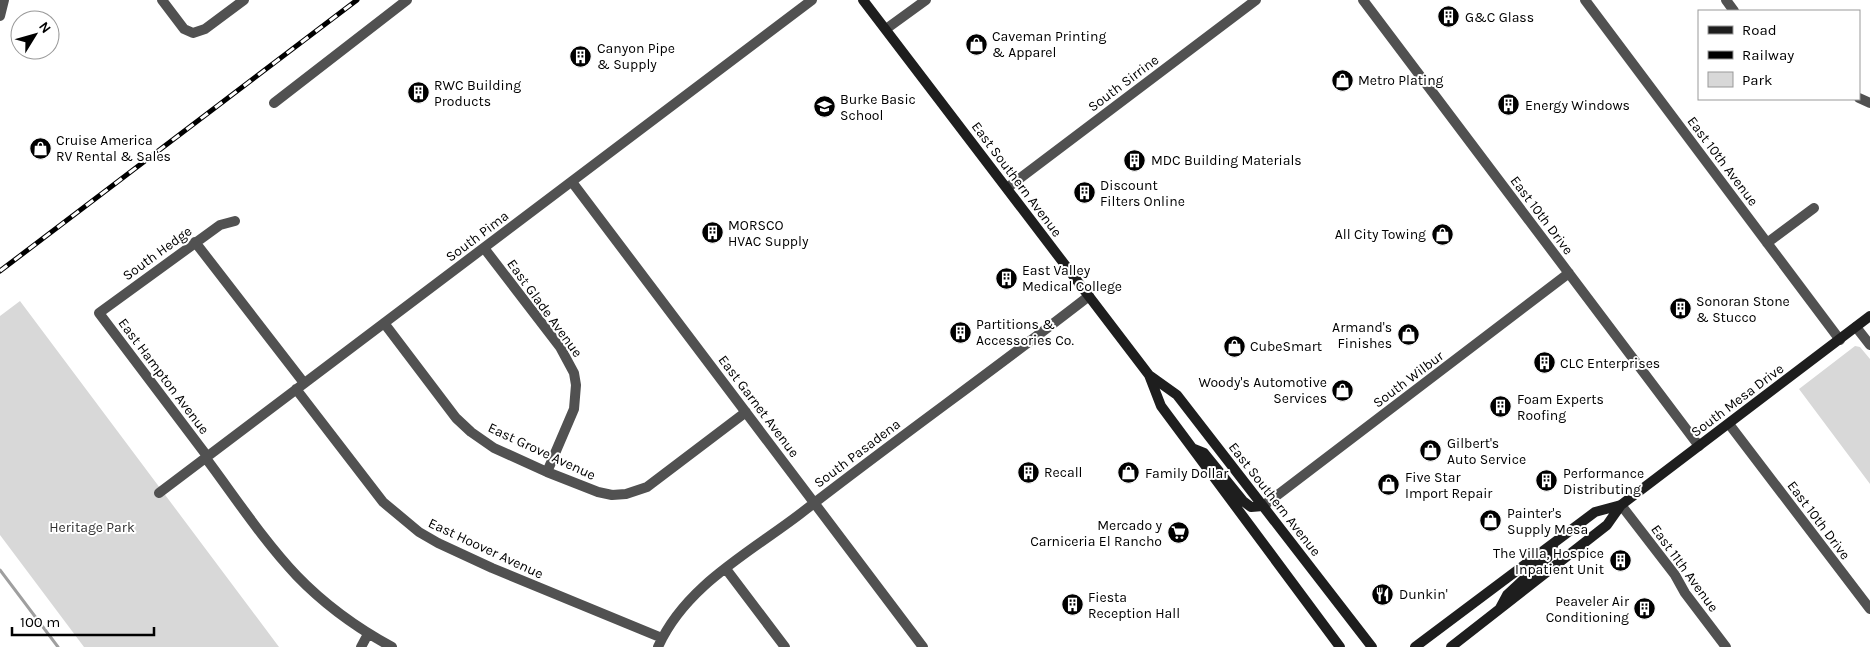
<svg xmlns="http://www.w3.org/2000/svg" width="1870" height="647" font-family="Karla,sans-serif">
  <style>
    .green { fill: #d8d8d8 }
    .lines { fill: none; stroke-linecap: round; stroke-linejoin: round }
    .stream { stroke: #9f9f9f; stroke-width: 3 }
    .street { stroke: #515151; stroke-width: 10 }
    .secondary { stroke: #1e1e1e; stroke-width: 10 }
    .rail-casing { stroke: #000; stroke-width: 5 }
    .rail { stroke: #fff; stroke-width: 3; stroke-dasharray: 9; stroke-linecap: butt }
    .labels { text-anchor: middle; stroke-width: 4; stroke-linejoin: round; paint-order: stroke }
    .poi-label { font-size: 14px; fill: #000; stroke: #fff; text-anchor: start }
    .street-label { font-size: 14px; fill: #000; stroke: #fff }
    .park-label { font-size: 14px; fill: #2f2f2f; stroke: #fff }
  </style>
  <rect width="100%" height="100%" fill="#fff"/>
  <path class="green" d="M20,301l259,346h-195l-84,-112v-219z
    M1855,346l5,1 10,12v125l-71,-95z"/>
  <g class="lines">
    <path class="stream" d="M0,570l58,77"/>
    <path class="street" d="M162,0l22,29 9,4 12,-4 39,-29
      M1363,0l336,446
      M1585,0l255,340
      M1726,0l8,11
      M0,16l4,-16
      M886,29l40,-29
      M1859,98l11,5
      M274,103l133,-103
      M572,182l351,465
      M1007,188l249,-188
      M195,242l109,141
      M1767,243l47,-35
      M484,248l76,99 14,26 2,12 -2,24 -27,63
      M384,323l72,95 15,14 23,16 53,24 51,20 14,3 14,-1 21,-7 99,-75
      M1856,327l14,18
      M296,389l87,113 36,30 19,11 54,25 170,70
      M1729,424l141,185
      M207,456l-108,-143 121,-88 15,-4
      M205,457c30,40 58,83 92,119 28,29 60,52 95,71
      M159,493l653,-493
      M1621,505l54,70 10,18 41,54
      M1263,506l306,-233
      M726,569l59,78
      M361,647l7,-13
      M658,647c27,-61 91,-94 142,-133 95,-74 194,-144 289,-218"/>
    <path class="secondary" d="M863,0l286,375 12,31 179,241
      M1149,375l28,20 195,252
      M1194,449l10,4 39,48 8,6 12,-1
      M1500,608l7,-13 41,-38 6,-14
      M1415,647l180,-135 26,-7
      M1451,647l156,-122 14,-20 249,-189"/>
    <defs>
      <path id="rail" d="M0,271l357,-271"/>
    </defs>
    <use href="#rail" class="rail-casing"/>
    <use href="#rail" class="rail"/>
  </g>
  <defs>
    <symbol id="building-disc" viewBox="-11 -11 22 22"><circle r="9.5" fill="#000" stroke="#fff"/><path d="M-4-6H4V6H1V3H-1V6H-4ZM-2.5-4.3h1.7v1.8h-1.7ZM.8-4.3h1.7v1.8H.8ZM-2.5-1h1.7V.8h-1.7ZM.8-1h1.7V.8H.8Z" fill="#fff"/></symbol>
    <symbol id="shop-disc" viewBox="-11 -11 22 22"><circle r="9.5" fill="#000" stroke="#fff"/><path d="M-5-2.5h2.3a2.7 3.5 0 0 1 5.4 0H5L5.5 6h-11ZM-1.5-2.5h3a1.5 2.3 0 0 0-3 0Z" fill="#fff"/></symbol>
    <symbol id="school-disc" viewBox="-11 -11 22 22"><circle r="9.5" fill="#000" stroke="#fff"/><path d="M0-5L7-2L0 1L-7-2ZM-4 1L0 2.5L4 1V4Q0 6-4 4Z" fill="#fff"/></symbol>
    <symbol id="supermarket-disc" viewBox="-11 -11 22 22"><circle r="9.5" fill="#000" stroke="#fff"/><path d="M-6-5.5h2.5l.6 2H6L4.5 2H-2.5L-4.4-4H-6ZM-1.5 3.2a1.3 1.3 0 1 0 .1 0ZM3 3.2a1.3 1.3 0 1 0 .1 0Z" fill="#fff"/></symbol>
    <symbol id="restaurant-disc" viewBox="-11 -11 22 22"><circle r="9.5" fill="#000" stroke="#fff"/><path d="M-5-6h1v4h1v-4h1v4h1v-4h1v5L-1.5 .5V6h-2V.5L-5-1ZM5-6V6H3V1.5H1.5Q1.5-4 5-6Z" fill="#fff"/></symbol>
  </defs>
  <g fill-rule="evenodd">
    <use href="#building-disc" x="1436" y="4" width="25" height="25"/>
    <use href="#shop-disc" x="964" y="32" width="25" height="25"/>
    <use href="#building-disc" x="568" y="44" width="25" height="25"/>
    <use href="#shop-disc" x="1330" y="68" width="25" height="25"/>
    <use href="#building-disc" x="406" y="80" width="25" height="25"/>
    <use href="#building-disc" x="1496" y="92" width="25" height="25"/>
    <use href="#school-disc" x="812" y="94" width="25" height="25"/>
    <use href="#shop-disc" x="28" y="136" width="25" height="25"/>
    <use href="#building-disc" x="1122" y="148" width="25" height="25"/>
    <use href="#building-disc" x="1072" y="180" width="25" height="25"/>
    <use href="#building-disc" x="700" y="220" width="25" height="25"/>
    <use href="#shop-disc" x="1430" y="222" width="25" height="25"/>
    <use href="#building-disc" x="994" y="266" width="25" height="25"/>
    <use href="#building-disc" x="1668" y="296" width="25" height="25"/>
    <use href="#building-disc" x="948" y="320" width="25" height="25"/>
    <use href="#shop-disc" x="1396" y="322" width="25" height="25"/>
    <use href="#shop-disc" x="1222" y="334" width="25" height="25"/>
    <use href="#building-disc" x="1532" y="350" width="25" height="25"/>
    <use href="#shop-disc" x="1330" y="378" width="25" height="25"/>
    <use href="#building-disc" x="1488" y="394" width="25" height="25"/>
    <use href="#shop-disc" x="1418" y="438" width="25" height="25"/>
    <use href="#building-disc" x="1016" y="460" width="25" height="25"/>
    <use href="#shop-disc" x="1116" y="460" width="25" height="25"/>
    <use href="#building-disc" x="1534" y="468" width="25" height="25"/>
    <use href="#shop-disc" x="1376" y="472" width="25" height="25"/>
    <use href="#shop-disc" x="1478" y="508" width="25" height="25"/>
    <use href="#supermarket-disc" x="1166" y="520" width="25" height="25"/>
    <use href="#building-disc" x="1608" y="548" width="25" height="25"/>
    <use href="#restaurant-disc" x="1370" y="582" width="25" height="25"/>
    <use href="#building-disc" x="1060" y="592" width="25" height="25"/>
    <use href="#building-disc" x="1632" y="596" width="25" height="25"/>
  </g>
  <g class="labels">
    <g class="poi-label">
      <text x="1465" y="22">G&amp;C Glass</text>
      <text x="992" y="41">Caveman Printing<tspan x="992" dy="16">&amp; Apparel</tspan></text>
      <text x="597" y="53">Canyon Pipe<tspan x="597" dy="16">&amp; Supply</tspan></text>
      <text x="1358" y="85">Metro Plating</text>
      <text x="434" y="90">RWC Building<tspan x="434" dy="16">Products</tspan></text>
      <text x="840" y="104">Burke Basic<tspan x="840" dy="16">School</tspan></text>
      <text x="1525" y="110">Energy Windows</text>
      <text x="56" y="145">Cruise America<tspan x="56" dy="16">RV Rental &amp; Sales</tspan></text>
      <text x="1151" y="165">MDC Building Materials</text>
      <text x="1100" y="190">Discount<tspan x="1100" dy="16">Filters Online</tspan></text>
      <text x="728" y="230">MORSCO<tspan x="728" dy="16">HVAC Supply</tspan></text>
      <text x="1426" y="239" text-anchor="end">All City Towing</text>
      <text x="1022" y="275">East Valley<tspan x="1022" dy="16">Medical College</tspan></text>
      <text x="1696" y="306">Sonoran Stone<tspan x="1696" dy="16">&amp; Stucco</tspan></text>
      <text x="976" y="329">Partitions &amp;<tspan x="976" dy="16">Accessories Co.</tspan></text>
      <text x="1392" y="332" text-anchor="end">Armand's<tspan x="1392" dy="16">Finishes</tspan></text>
      <text x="1250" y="351">CubeSmart</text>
      <text x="1560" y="368">CLC Enterprises</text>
      <text x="1327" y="387" text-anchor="end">Woody's Automotive<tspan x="1327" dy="16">Services</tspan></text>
      <text x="1517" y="404">Foam Experts<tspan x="1517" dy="16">Roofing</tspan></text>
      <text x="1447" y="448">Gilbert's<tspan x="1447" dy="16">Auto Service</tspan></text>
      <text x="1044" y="477">Recall</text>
      <text x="1145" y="478">Family Dollar</text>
      <text x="1563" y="478">Performance<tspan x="1563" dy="16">Distributing</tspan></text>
      <text x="1405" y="482">Five Star<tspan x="1405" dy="16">Import Repair</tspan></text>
      <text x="1507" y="518">Painter's<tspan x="1507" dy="16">Supply Mesa</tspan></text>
      <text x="1162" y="530" text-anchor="end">Mercado y<tspan x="1162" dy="16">Carniceria El Rancho</tspan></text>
      <text x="1604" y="558" text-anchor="end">The Villa, Hospice<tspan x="1604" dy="16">Inpatient Unit</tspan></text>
      <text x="1399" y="599">Dunkin'</text>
      <text x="1088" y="602">Fiesta<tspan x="1088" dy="16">Reception Hall</tspan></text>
      <text x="1629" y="606" text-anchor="end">Peaveler Air<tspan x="1629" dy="16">Conditioning</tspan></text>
    </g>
    <g class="street-label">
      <text transform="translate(1123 83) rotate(-37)" y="5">South Sirrine</text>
      <text transform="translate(1723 161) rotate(53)" y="5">East 10th Avenue</text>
      <text transform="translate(1017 179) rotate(53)" y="5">East Southern Avenue</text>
      <text transform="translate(1542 215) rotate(53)" y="5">East 10th Drive</text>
      <text transform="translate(477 236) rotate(-37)" y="5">South Pima</text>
      <text transform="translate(157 253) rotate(-36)" y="5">South Hedge</text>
      <text transform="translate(545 308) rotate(54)" y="5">East Glade Avenue</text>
      <text transform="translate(164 376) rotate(53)" y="5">East Hampton Avenue</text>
      <text transform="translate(1408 379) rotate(-37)" y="5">South Wilbur</text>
      <text transform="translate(1737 400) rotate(-37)" y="5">South Mesa Drive</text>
      <text transform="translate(759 406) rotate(53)" y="5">East Garnet Avenue</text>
      <text transform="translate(542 451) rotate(25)" y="5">East Grove Avenue</text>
      <text transform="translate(857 453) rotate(-37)" y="5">South Pasadena</text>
      <text transform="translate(1275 499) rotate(52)" y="5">East Southern Avenue</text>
      <text transform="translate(1819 520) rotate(53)" y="5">East 10th Drive</text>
      <text transform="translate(486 548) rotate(25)" y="5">East Hoover Avenue</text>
      <text transform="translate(1685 568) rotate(54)" y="5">East 11th Avenue</text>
    </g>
    <g class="park-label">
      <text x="92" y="532">Heritage Park</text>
    </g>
  </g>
  <rect x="1698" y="10" width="162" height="90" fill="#ffffff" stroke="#999999"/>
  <rect x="1708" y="26" width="25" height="8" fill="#1e1e1e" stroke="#999999"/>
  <text x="1742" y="35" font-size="15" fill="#000000">Road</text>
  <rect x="1708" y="51" width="25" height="8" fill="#000000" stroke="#999999"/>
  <text x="1742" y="60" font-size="15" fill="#000000">Railway</text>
  <rect x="1708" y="72" width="25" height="15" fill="#d8d8d8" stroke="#999999"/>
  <text x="1742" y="85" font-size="15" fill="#000000">Park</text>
  <g transform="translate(35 35) rotate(53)"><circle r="24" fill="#ffffff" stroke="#999999"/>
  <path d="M0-4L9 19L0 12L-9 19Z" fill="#000000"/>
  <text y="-8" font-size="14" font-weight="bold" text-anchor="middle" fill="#000000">N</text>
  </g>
  <path d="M12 627v8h142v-8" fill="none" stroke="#000000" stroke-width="2.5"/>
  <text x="20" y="627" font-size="15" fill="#000000" stroke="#ffffff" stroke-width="4" paint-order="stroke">100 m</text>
</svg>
